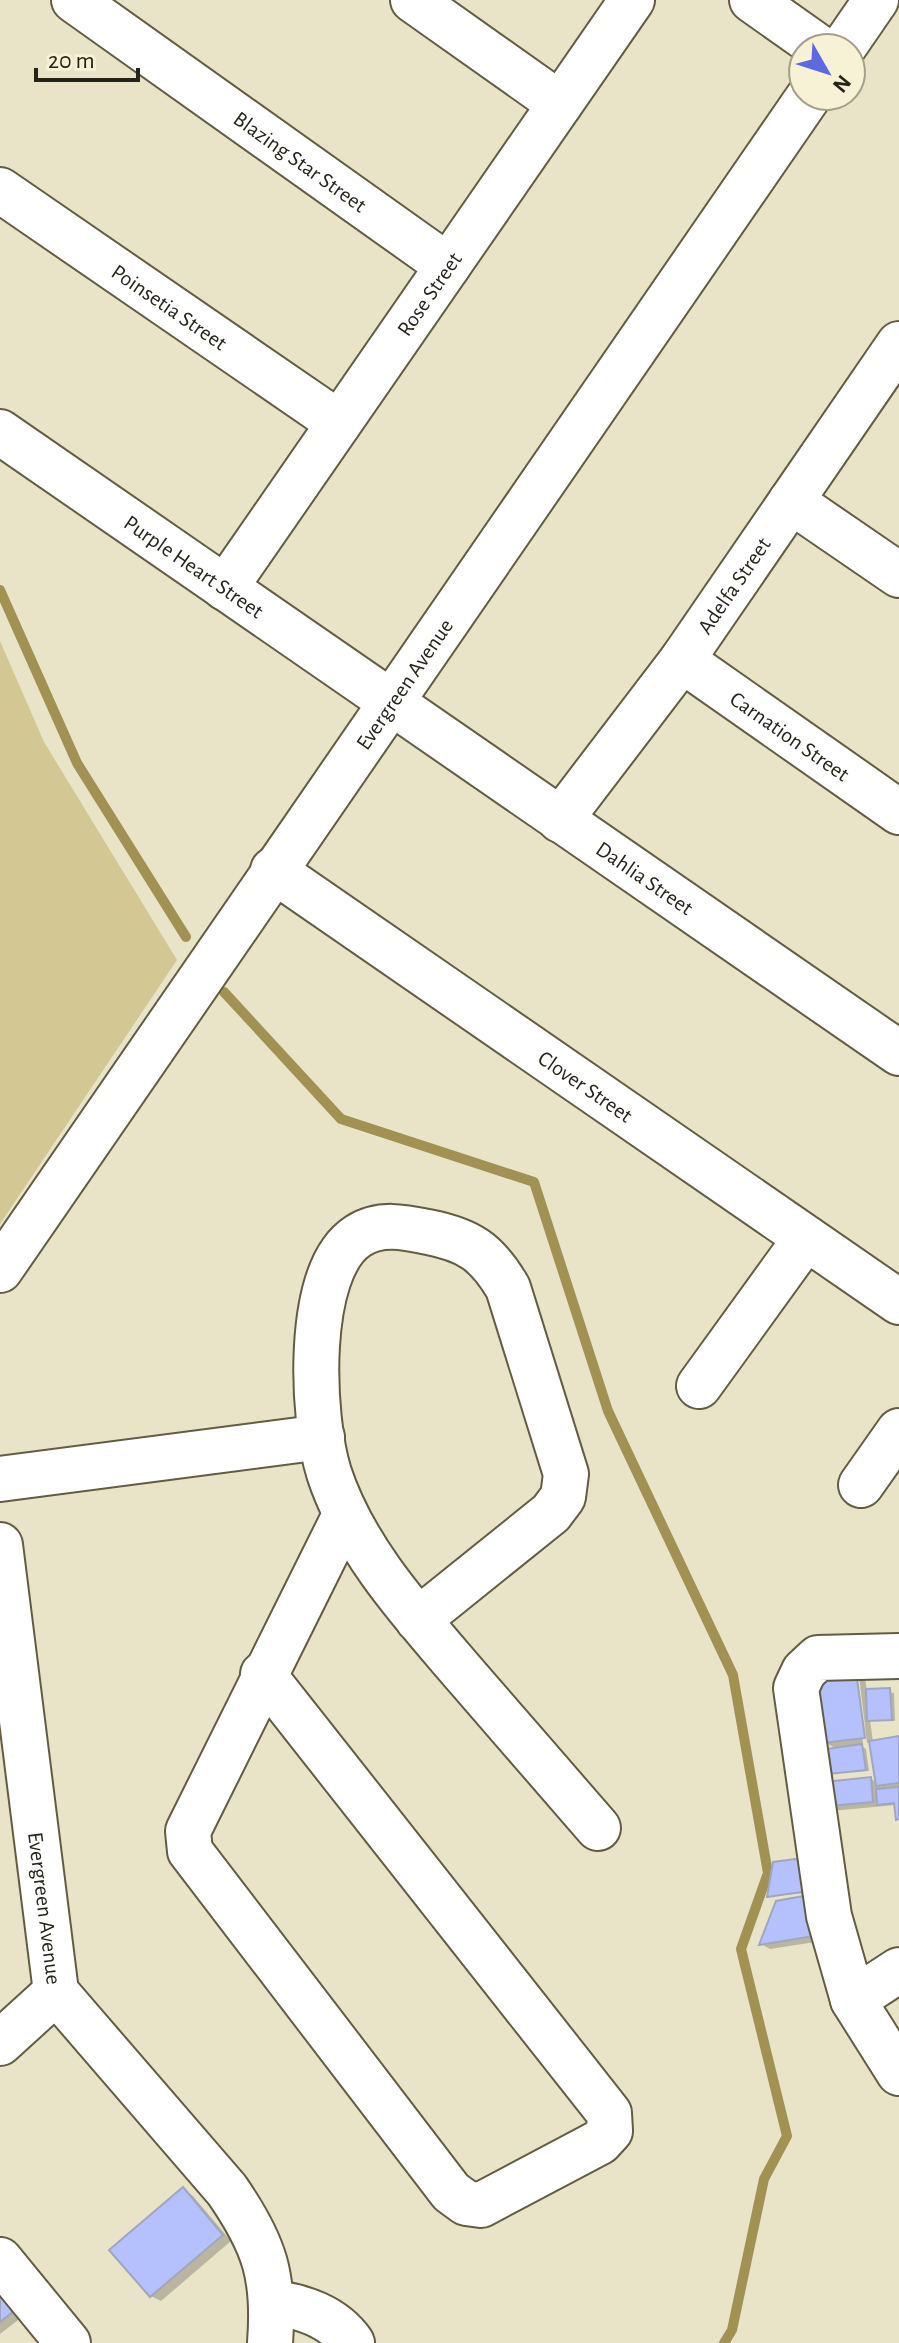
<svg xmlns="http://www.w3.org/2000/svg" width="899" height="2343" font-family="'Alegreya Sans',sans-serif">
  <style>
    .green { fill: #d3c894 }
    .shadow { fill: #0003 }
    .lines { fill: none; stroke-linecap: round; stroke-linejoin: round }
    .stream { stroke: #a19253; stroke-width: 10 }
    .building { fill: #b4c1fc; stroke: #a0a6bf; stroke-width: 2 }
    .minor-casing { stroke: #625c44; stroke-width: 48 }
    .minor { stroke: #fff; stroke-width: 44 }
    .labels { text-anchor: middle; stroke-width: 6; stroke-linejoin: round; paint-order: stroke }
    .street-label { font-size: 22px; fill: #26241a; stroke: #f7f1d5 }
  </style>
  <rect width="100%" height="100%" fill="#e9e3c8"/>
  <path class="green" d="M0,641l44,101 133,218 -177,264z"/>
  <path class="shadow" d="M855,1673l10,5 2,13 27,2 1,28 -25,-1 3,22 26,-4v81l-3,-14 -65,6 -10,-5 -2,-22 52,-5 6,4 -5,-41 -5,1 -8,-67h-4l8,68h-5l8,5 3,22 -38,2 -2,-23 8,-1 -13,-7 -8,-64z
    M775,1864l36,29 -42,3z
    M835,1900l6,38 -71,11 -9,-5z
    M183,2190l9,5 39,46 -70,60 -10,-5z
    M0,2288l22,29 -22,17z"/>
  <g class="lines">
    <path class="stream" d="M0,590l77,173 109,174
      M224,992l117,127 193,63 74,229 125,264 35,198 -27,76 46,187 -23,43 -32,151 -8,13"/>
  </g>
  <path class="building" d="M856,1671l9,67 -42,5 -9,-67z
    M890,1688l2,32 -25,1 -1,-32z
    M899,1736v47l-23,3 -7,-45z
    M862,1744l4,26 -37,4 -3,-25z
    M871,1777l2,25 -54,5 -3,-24z
    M899,1787v32l-3,1 -2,-17 -17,2 -1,-16z
    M803,1858l5,33 -41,6 6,-35z
    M826,1892l6,41 -73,12 17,-44z
    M183,2187l40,48 -73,62 -41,-47z
    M0,2293l14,18 -14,11z"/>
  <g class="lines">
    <defs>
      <g id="minor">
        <path id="s1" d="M74,0l374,266"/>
        <path d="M413,0l147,104"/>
        <path d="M752,0l68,48"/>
        <path d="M843,48l33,-48"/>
        <path id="s2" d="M0,190l339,233"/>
        <path id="s3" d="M0,432l899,621"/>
        <path d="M791,501l108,74"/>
        <path id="s4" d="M225,588l407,-588"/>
        <path id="s5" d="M682,660l217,152"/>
        <path id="s6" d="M560,820l122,-160 217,-316"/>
        <path id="s7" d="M273,870l626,432"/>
        <path id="s8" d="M0,1270l809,-1174"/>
        <path d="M699,1386l107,-148"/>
        <path d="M0,1479l322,-42"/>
        <path d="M861,1485l38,-54"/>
        <path id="s9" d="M0,1545l56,447 171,198c38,55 48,87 43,153"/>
        <path d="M418,1620l133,-107 12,-16 3,-23 -58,-186c-21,-36 -39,-48 -80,-56 -24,-5 -48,-10 -70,4 -54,35 -46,183 -29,237 26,79 85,142 138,204 44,50 87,101 131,151"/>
        <path d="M899,1656l-81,2 -14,13 -8,17 33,228 24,84 46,73"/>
        <path d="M263,1674l346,439 1,18 -10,11 -119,63 -15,-2 -15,-11 -261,-341 -2,-20 157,-316"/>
        <path d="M853,2000l46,-30"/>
        <path d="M0,2043l56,-51"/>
        <path d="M0,2260l68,83"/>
        <path d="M272,2303c30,3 62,14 80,40"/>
      </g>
    </defs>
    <use href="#minor" class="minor-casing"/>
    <use href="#minor" class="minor"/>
  </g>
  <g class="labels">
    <g class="street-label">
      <text dy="8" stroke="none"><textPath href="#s1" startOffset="278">Blazing Star Street</textPath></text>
      <text dy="8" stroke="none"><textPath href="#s4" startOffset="358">Rose Street</textPath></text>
      <text dy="8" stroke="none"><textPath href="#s2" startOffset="206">Poinsetia Street</textPath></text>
      <text dy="8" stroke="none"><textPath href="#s3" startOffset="236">Purple Heart Street</textPath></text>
      <text dy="8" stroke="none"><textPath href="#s6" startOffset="292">Adelfa Street</textPath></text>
      <text dy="8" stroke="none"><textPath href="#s8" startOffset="712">Evergreen Avenue</textPath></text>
      <text dy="8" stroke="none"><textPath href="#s5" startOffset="132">Carnation Street</textPath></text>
      <text dy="8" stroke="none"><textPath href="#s3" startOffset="784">Dahlia Street</textPath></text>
      <text dy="8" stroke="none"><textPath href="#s7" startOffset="380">Clover Street</textPath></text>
      <text dy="8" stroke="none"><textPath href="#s9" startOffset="366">Evergreen Avenue</textPath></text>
    </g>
  </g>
  <g transform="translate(827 72) rotate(129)"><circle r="38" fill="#f7f1d5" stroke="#a39f8a" stroke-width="2"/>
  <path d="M0-6L14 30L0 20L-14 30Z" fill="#5d69e0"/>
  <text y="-12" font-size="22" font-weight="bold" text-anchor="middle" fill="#26241a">N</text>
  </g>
  <path d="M36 68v12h102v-12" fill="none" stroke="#26241a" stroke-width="4"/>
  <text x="48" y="68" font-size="24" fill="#26241a" stroke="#f7f1d5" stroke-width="6" paint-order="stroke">20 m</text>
</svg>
